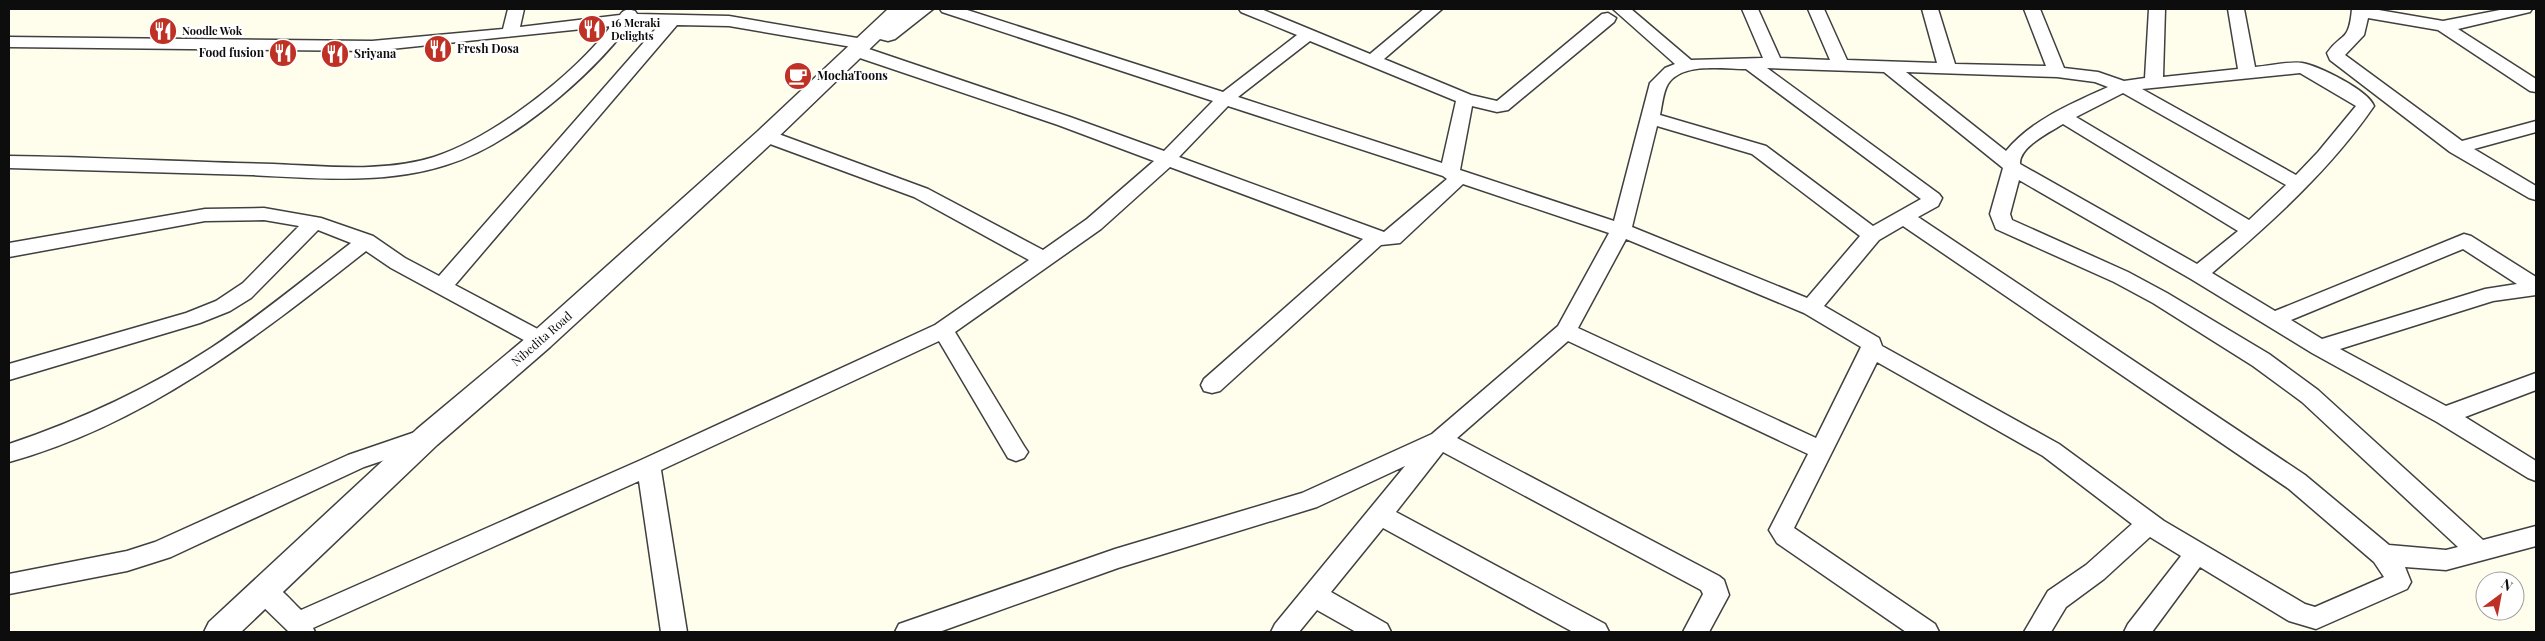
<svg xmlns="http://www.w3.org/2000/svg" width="2545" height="641" font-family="'Playfair Display',serif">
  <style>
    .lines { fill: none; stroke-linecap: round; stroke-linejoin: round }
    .minor-casing { stroke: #404040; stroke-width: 3 }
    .tertiary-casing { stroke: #404040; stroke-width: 3 }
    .minor { fill: #fff; fill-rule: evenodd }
    .tertiary { fill: #fff; fill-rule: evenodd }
    .labels { text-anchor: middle; stroke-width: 5; stroke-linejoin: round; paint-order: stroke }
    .far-poi-label { font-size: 11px; font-weight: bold; fill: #0d0d0d; stroke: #fff; text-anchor: start }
    .poi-label { font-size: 12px; font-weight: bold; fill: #0d0d0d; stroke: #fff; text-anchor: start }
    .street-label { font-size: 12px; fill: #0d0d0d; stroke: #fff }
  </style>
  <rect width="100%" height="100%" fill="#fffeec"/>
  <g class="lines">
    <defs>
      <path id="minor" d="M508,9h16l-4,18 100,-12c4,-6 8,-6 15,-4l2,3 92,2 134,23 6,1 2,4 -5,4 204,69 94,34 49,-50 -271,-89 -2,-3h24l259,83 74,-57 -56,-23 -2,-3h22l109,45 54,-45h18l-58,50 87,36 26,6 105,-87 6,-1 8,5 -2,4 -106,88 -11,2 -25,-6 -12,64 154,51 36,-138 15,-15 10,-4 -62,-55h18l60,51 72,-2 -21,-49h16l22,49 50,2 -22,-51h16l23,51 90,3 -15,-54h16l17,55 91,2 -22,-57h16l24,59 34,4 26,9 21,-3 4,-69h16l-2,68 75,-8 -10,-60h16l11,58c15,-1 33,-6 47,-4 17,3 66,27 72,43 -44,64 -103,117 -162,167l63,38 189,-77 7,2 65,41v18l-43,6 -153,48 106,57 90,-33v17l-71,27 71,44v20l-8,-3 -91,-56 -125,-69 -121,-74 -172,-99 -9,34 2,6 116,52 39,21 102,61 49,36 165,150 53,-14v20l-90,24 -41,-3 6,15 -4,7 -91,40 -27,-8 -89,-54 -48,65h-28l4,-8 53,-68 -31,-19 -46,42 -38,28 -15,25h-27l24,-41 38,-26 46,-41 -89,-68 -166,-94 -83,166 141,96 4,8h-33l-129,-89 -8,-13 39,-76 -240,-113 -111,97 262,138 5,4 5,15 -20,37h-26l20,-38 -2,-4 -258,-138 -47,60 209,112 4,8h-36l-190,-104 -52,64 56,32 4,8h-35l-39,-22 -18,22h-28l4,-8 130,-158 -88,41 -199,61 -179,64h-44l4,-8 216,-75 187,-56 130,-59 126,-108 51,-93 -146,-49 -63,59 -19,2 -161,146 -8,2 -8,-2 -3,-6 3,-6 159,-140 -193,-72 -69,62 -146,103 69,114 4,6 -4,6 -8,3 -8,-3 -69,-117 -278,129 26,162h-26l-22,-151 -326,147 2,4h-26l-36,-35 -4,-7 4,-7c20,-7 34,14 48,27l340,-150 294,-135 94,-65 -115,-63 -155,-57 -2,-4 2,-4h14l155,57 115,61 44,-31 67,-58 -96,-36 -207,-70 -3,-4 4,-4 -123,-21 -52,-1 -222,260 94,50 3,5 -3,5 -8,3 -8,-3 -142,-77 -25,-17c-109,86 -220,173 -357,211v-18c71,-24 139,-55 202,-96 49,-32 94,-70 140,-105l-33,-13 -67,68 -21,13 -30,12 -191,57v-16l177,-51 30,-12 27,-18 56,-57 -35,-6 -59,1 -196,36v-14l196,-34 59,-1 57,10 52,18 32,22 34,18 220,-251 -29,-1c-40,53 -120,122 -184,141 -63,20 -130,13 -195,10 -81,-2 -161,-5 -242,-7v-12c88,1 176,6 264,8 52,2 110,9 161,-7 59,-19 140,-82 177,-131l-239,25 -363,-4v-10l363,4 131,-12zM1310,41l146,60 -14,62 -204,-66zM1767,68l117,4 119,96 -13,46 6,15 118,53 39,21 100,63 49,36 156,145 -12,3 -57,-5 -84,-70 -387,-258 20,-11 4,-8 -3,-4zM1746,69l175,130 -48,27 -107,-80 -106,-31c2,-9 3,-23 8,-31 14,-22 55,-15 78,-15zM1906,72l151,5 38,5 13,5c-35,16 -77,33 -102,64zM2300,73l56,33 -38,46 -22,23 -154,-86zM2123,93l163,92 -37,35 -173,-103zM1228,106l215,70 4,3 -63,53 -205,-75zM2063,124l175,107 -41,33 -177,-100c-1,-17 30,-32 43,-40zM1657,126l95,28 108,82 -53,62 -175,-71zM1903,226l386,263 85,73 10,15 -69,30 -10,-3 -141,-83 -105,-77 -177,-98 -3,-8 -55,-32 55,-66zM1626,239l178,74 57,34 -45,91 -238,-110zM2463,249l54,35 -32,5 -163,50 -31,-19z
        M2352,9h21l70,12 62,-12h27l-2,3 -72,17 78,50v13l-6,-1 -92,-61 -70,-12 -4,17 -19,20 117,86 74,-20v11l-62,17 62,37v14l-7,-2 -79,-46 -120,-92 -3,-7c15,-21 22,-10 25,-44z
        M424,429l8,3 4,6 -4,6 -68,23 -193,90 -44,14 -118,23v-20l118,-23 28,-9 193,-87z"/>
      <path id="tertiary" d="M888,9h45l-38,30 -7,2 -8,-2 -106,102 -224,206 -113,98 -196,187h-37l5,-10 208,-193 115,-96 226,-202z"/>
    </defs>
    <use href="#minor" class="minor-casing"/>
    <use href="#tertiary" class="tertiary-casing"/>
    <use href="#minor" class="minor"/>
    <use href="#tertiary" class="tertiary"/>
  </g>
  <defs>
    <symbol id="restaurant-disc" viewBox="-11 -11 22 22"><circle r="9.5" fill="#be3124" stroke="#fff"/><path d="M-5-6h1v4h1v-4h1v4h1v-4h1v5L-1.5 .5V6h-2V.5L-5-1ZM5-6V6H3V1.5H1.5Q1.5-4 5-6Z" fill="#fff"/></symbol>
    <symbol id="cafe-disc" viewBox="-11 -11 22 22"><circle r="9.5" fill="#be3124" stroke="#fff"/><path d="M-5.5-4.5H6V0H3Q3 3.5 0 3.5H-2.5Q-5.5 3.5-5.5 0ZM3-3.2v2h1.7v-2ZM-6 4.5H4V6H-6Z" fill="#fff"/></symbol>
  </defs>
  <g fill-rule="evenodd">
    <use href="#restaurant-disc" x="576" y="13" width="32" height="32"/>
    <use href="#restaurant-disc" x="147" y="15" width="32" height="32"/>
    <use href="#restaurant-disc" x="422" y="33" width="32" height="32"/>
    <use href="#restaurant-disc" x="267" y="37" width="32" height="32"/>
    <use href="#restaurant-disc" x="319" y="38" width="32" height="32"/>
    <use href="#cafe-disc" x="782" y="60" width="32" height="32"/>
  </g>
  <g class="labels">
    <g class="far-poi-label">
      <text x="611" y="27">16 Meraki<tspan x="611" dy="13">Delights</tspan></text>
      <text x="182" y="35">Noodle Wok</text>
    </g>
    <g class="poi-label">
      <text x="457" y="53">Fresh Dosa</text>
      <text x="264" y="57" text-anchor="end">Food fusion</text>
      <text x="354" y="58">Sriyana</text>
      <text x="817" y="80">MochaToons</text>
    </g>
    <g class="street-label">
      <text transform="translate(542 339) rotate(-41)" y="4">Nibedita Road</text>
    </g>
  </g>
  <rect width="2545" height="641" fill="none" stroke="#0d0d0d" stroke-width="20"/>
  <g transform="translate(2500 596) rotate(32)"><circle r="24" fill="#ffffff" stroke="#9e9e9e"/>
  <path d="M0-4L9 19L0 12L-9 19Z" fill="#be3124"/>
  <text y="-8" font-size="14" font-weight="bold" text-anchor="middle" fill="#0d0d0d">N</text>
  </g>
</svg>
